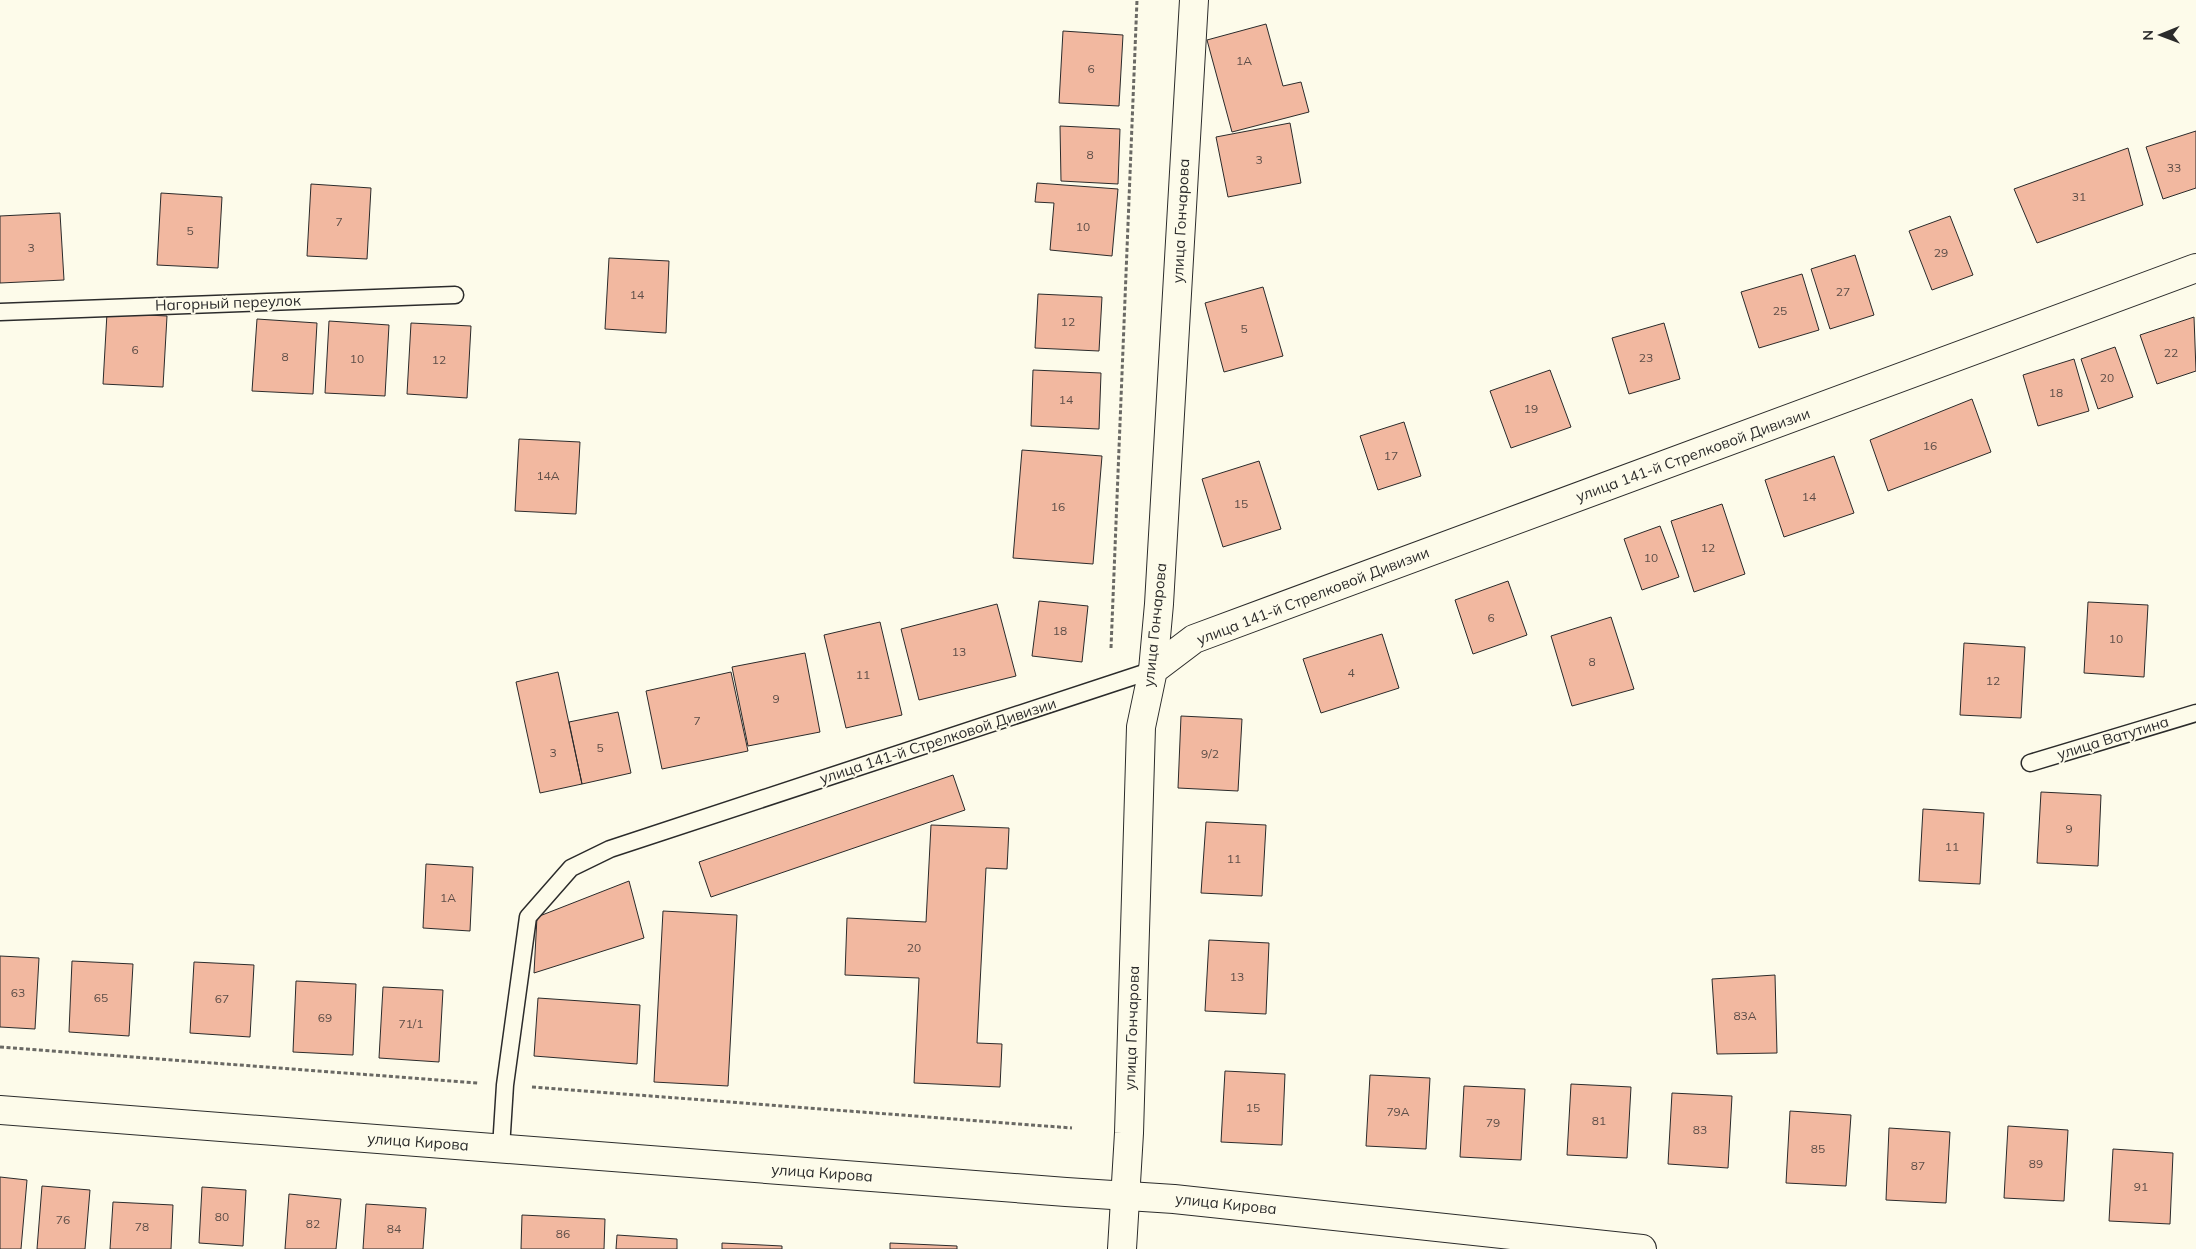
<svg xmlns="http://www.w3.org/2000/svg" width="2196" height="1249" font-family="Mulish,sans-serif">
  <style>
    .building { fill: #f2b8a0; stroke: #2b2b2b }
    .lines { fill: none; stroke-linecap: round; stroke-linejoin: round }
    .lane-casing { stroke: #2b2b2b; stroke-width: 19 }
    .street-casing { stroke: #2b2b2b; stroke-width: 30 }
    .secondary-casing { stroke: #2b2b2b; stroke-width: 30 }
    .path { stroke: #6a6964; stroke-width: 3; stroke-dasharray: 4 2.5; stroke-linecap: butt }
    .lane { stroke: #fdfbea; stroke-width: 16 }
    .street { stroke: #fdfbea; stroke-width: 28 }
    .secondary { stroke: #fdfbea; stroke-width: 28 }
    .labels { text-anchor: middle; stroke-width: 4; stroke-linejoin: round; paint-order: stroke }
    .number-label { font-size: 12px; fill: #5d4e48 }
    .street-label { font-size: 15px; fill: #2b2b2b; stroke: #fdfbea }
  </style>
  <rect width="100%" height="100%" fill="#fdfbea"/>
  <path class="building" d="M1266,24l17,62 18,-4 8,30 -77,20 -25,-92z
    M1063,31l60,4 -4,71 -60,-3z
    M1290,123l11,60 -73,14 -12,-60z
    M1060,126l60,3 -2,55 -57,-3z
    M2196,131v57l-33,11 -17,-52z
    M2128,148l15,57 -106,38 -23,-54z
    M1037,183l81,6 -6,67 -62,-6 4,-47 -19,-1z
    M311,184l60,4 -4,71 -60,-3z
    M161,193l61,4 -4,71 -61,-3z
    M60,213l4,67 -64,3v-67z
    M1950,216l23,59 -41,15 -23,-59z
    M1855,255l19,60 -44,14 -19,-60z
    M609,258l60,3 -3,72 -61,-4z
    M1802,274l17,56 -60,18 -18,-56z
    M1263,287l20,69 -59,16 -19,-69z
    M1038,294l64,3 -3,54 -64,-3z
    M107,313l60,3 -4,71 -60,-3z
    M2194,317l2,54 -39,13 -17,-49z
    M257,319l60,4 -4,71 -61,-3z
    M329,321l60,4 -4,71 -60,-3z
    M411,323l60,3 -4,72 -60,-4z
    M1664,323l16,56 -51,15 -17,-56z
    M2115,347l18,50 -35,12 -17,-50z
    M2074,359l15,52 -51,15 -15,-51z
    M1033,370l68,3 -2,56 -68,-3z
    M1550,370l21,57 -60,21 -21,-57z
    M1972,399l19,53 -103,39 -18,-51z
    M1404,422l17,54 -43,14 -18,-54z
    M519,439l61,3 -4,72 -61,-3z
    M1022,450l80,6 -9,108 -80,-6z
    M1834,456l20,57 -70,24 -19,-57z
    M1259,461l22,68 -58,18 -21,-68z
    M1722,504l23,70 -51,18 -23,-71z
    M1660,526l19,51 -37,13 -18,-51z
    M1508,581l19,54 -54,19 -18,-54z
    M1039,601l49,5 -6,56 -50,-6z
    M2088,602l60,3 -4,72 -60,-4z
    M997,604l19,72 -97,24 -18,-71z
    M1611,617l23,72 -62,17 -21,-70z
    M880,622l22,93 -56,13 -22,-93z
    M1382,634l17,54 -78,25 -18,-54z
    M1964,643l61,4 -4,71 -61,-3z
    M805,653l15,79 -72,14 -16,-79z
    M558,672l24,112 -42,9 -24,-111z
    M731,672l17,79 -86,18 -16,-78z
    M618,712l13,61 -49,11 -13,-62z
    M1181,716l61,3 -4,72 -60,-3z
    M953,775l12,35 -254,87 -12,-35z
    M2041,792l60,3 -3,71 -61,-3z
    M1923,809l61,4 -4,71 -61,-3z
    M1206,822l60,3 -4,71 -61,-3z
    M931,825l78,3 -2,41 -21,-1 -9,175 25,1 -2,43 -86,-4 5,-105 -74,-3 2,-57 79,4z
    M426,864l47,3 -3,64 -47,-3z
    M629,881l15,57 -110,35 3,-56z
    M663,911l74,4 -9,171 -74,-4z
    M1209,940l60,3 -3,71 -61,-3z
    M0,956l39,2 -4,71 -35,-2z
    M72,961l61,3 -4,72 -60,-4z
    M194,962l60,3 -4,72 -60,-4z
    M1775,975l2,78 -60,1 -5,-75z
    M296,981l60,3 -3,71 -60,-3z
    M383,987l60,3 -4,72 -60,-4z
    M538,998l102,7 -3,59 -103,-8z
    M1225,1071l60,3 -3,71 -61,-3z
    M1370,1075l60,3 -4,71 -60,-3z
    M1571,1084l60,3 -4,71 -60,-3z
    M1464,1086l61,3 -4,71 -61,-3z
    M1672,1093l60,3 -4,72 -60,-4z
    M1790,1111l61,4 -5,71 -60,-3z
    M2008,1126l60,4 -4,71 -60,-3z
    M1889,1128l61,4 -4,71 -60,-3z
    M2113,1149l60,4 -3,71 -61,-3z
    M0,1177l27,3 -6,69h-21z
    M42,1186l48,4 -5,59h-48z
    M202,1187l44,3 -3,56 -44,-3z
    M289,1194l52,5 -5,50h-51z
    M113,1202l60,3 -2,44h-61z
    M366,1204l60,4 -3,41h-60z
    M522,1215l83,4 -1,30h-83z
    M617,1235l60,4v10h-61z
    M722,1243l60,3v3h-60z
    M890,1243l67,3v3h-67z"/>
  <g class="lines">
    <defs>
      <path id="lane" d="M0,312l455,-17
        M2030,763l166,-50
        M501,1148l4,-63 23,-168 43,-49 39,-19 543,-179"/>
      <path id="street" d="M1153,670l6,-66 35,-604
        M0,1110l1066,82 108,7 468,50"/>
      <path id="secondary" d="M1122,1249l7,-116 12,-406 12,-57 41,-31 1002,-371"/>
    </defs>
    <use href="#lane" class="lane-casing"/>
    <use href="#street" class="street-casing"/>
    <use href="#secondary" class="secondary-casing"/>
    <path class="path" d="M1111,648l26,-648
      M0,1047l478,36
      M532,1087l540,41"/>
    <use href="#lane" class="lane"/>
    <use href="#street" class="street"/>
    <use href="#secondary" class="secondary"/>
  </g>
  <g class="labels">
    <g class="number-label">
      <text x="1244" y="65">1А</text>
      <text x="1091" y="73">6</text>
      <text x="1090" y="159">8</text>
      <text x="1259" y="164">3</text>
      <text x="2174" y="172">33</text>
      <text x="2079" y="201">31</text>
      <text x="339" y="226">7</text>
      <text x="1083" y="231">10</text>
      <text x="190" y="235">5</text>
      <text x="31" y="252">3</text>
      <text x="1941" y="257">29</text>
      <text x="1843" y="296">27</text>
      <text x="637" y="299">14</text>
      <text x="1780" y="315">25</text>
      <text x="1068" y="326">12</text>
      <text x="1244" y="333">5</text>
      <text x="135" y="354">6</text>
      <text x="2171" y="357">22</text>
      <text x="285" y="361">8</text>
      <text x="1646" y="362">23</text>
      <text x="357" y="363">10</text>
      <text x="439" y="364">12</text>
      <text x="2107" y="382">20</text>
      <text x="2056" y="397">18</text>
      <text x="1066" y="404">14</text>
      <text x="1531" y="413">19</text>
      <text x="1930" y="450">16</text>
      <text x="1391" y="460">17</text>
      <text x="548" y="480">14А</text>
      <text x="1809" y="501">14</text>
      <text x="1241" y="508">15</text>
      <text x="1058" y="511">16</text>
      <text x="1708" y="552">12</text>
      <text x="1651" y="562">10</text>
      <text x="1491" y="622">6</text>
      <text x="1060" y="635">18</text>
      <text x="2116" y="643">10</text>
      <text x="959" y="656">13</text>
      <text x="1592" y="666">8</text>
      <text x="1351" y="677">4</text>
      <text x="863" y="679">11</text>
      <text x="1993" y="685">12</text>
      <text x="776" y="703">9</text>
      <text x="697" y="725">7</text>
      <text x="600" y="752">5</text>
      <text x="553" y="757">3</text>
      <text x="1210" y="758">9/2</text>
      <text x="2069" y="833">9</text>
      <text x="1952" y="851">11</text>
      <text x="1234" y="863">11</text>
      <text x="448" y="902">1А</text>
      <text x="914" y="952">20</text>
      <text x="1237" y="981">13</text>
      <text x="18" y="997">63</text>
      <text x="101" y="1002">65</text>
      <text x="222" y="1003">67</text>
      <text x="1745" y="1020">83А</text>
      <text x="325" y="1022">69</text>
      <text x="411" y="1028">71/1</text>
      <text x="1253" y="1112">15</text>
      <text x="1398" y="1116">79А</text>
      <text x="1599" y="1125">81</text>
      <text x="1493" y="1127">79</text>
      <text x="1700" y="1134">83</text>
      <text x="1818" y="1153">85</text>
      <text x="2036" y="1168">89</text>
      <text x="1918" y="1170">87</text>
      <text x="2141" y="1191">91</text>
      <text x="222" y="1221">80</text>
      <text x="63" y="1224">76</text>
      <text x="313" y="1228">82</text>
      <text x="142" y="1231">78</text>
      <text x="394" y="1233">84</text>
      <text x="563" y="1238">86</text>
    </g>
    <g class="street-label">
      <text transform="translate(1181 221) rotate(-87)" y="5">улица Гончарова</text>
      <text transform="translate(228 303) rotate(-2)" y="5">Нагорный переулок</text>
      <text transform="translate(1693 455) rotate(-20)" y="5">улица 141-й Стрелковой Дивизии</text>
      <text transform="translate(1313 596) rotate(-21)" y="5">улица 141-й Стрелковой Дивизии</text>
      <text transform="translate(1155 625) rotate(-84)" y="5">улица Гончарова</text>
      <text transform="translate(2113 738) rotate(-17)" y="5">улица Ватутина</text>
      <text transform="translate(938 741) rotate(-18)" y="5">улица 141-й Стрелковой Дивизии</text>
      <text transform="translate(1132 1028) rotate(-88)" y="5">улица Гончарова</text>
      <text transform="translate(418 1142) rotate(4)" y="5">улица Кирова</text>
      <text transform="translate(822 1173) rotate(4)" y="5">улица Кирова</text>
      <text transform="translate(1226 1204) rotate(6)" y="5">улица Кирова</text>
    </g>
  </g>
  <g transform="translate(2161 35) rotate(269)" stroke="#fdfbea" stroke-width="4" paint-order="stroke">
  <path d="M0-4L9 19L0 12L-9 19Z" fill="#2b2b2b"/>
  <text y="-8" font-size="14" font-weight="bold" text-anchor="middle" fill="#2b2b2b">N</text>
  </g>
</svg>
